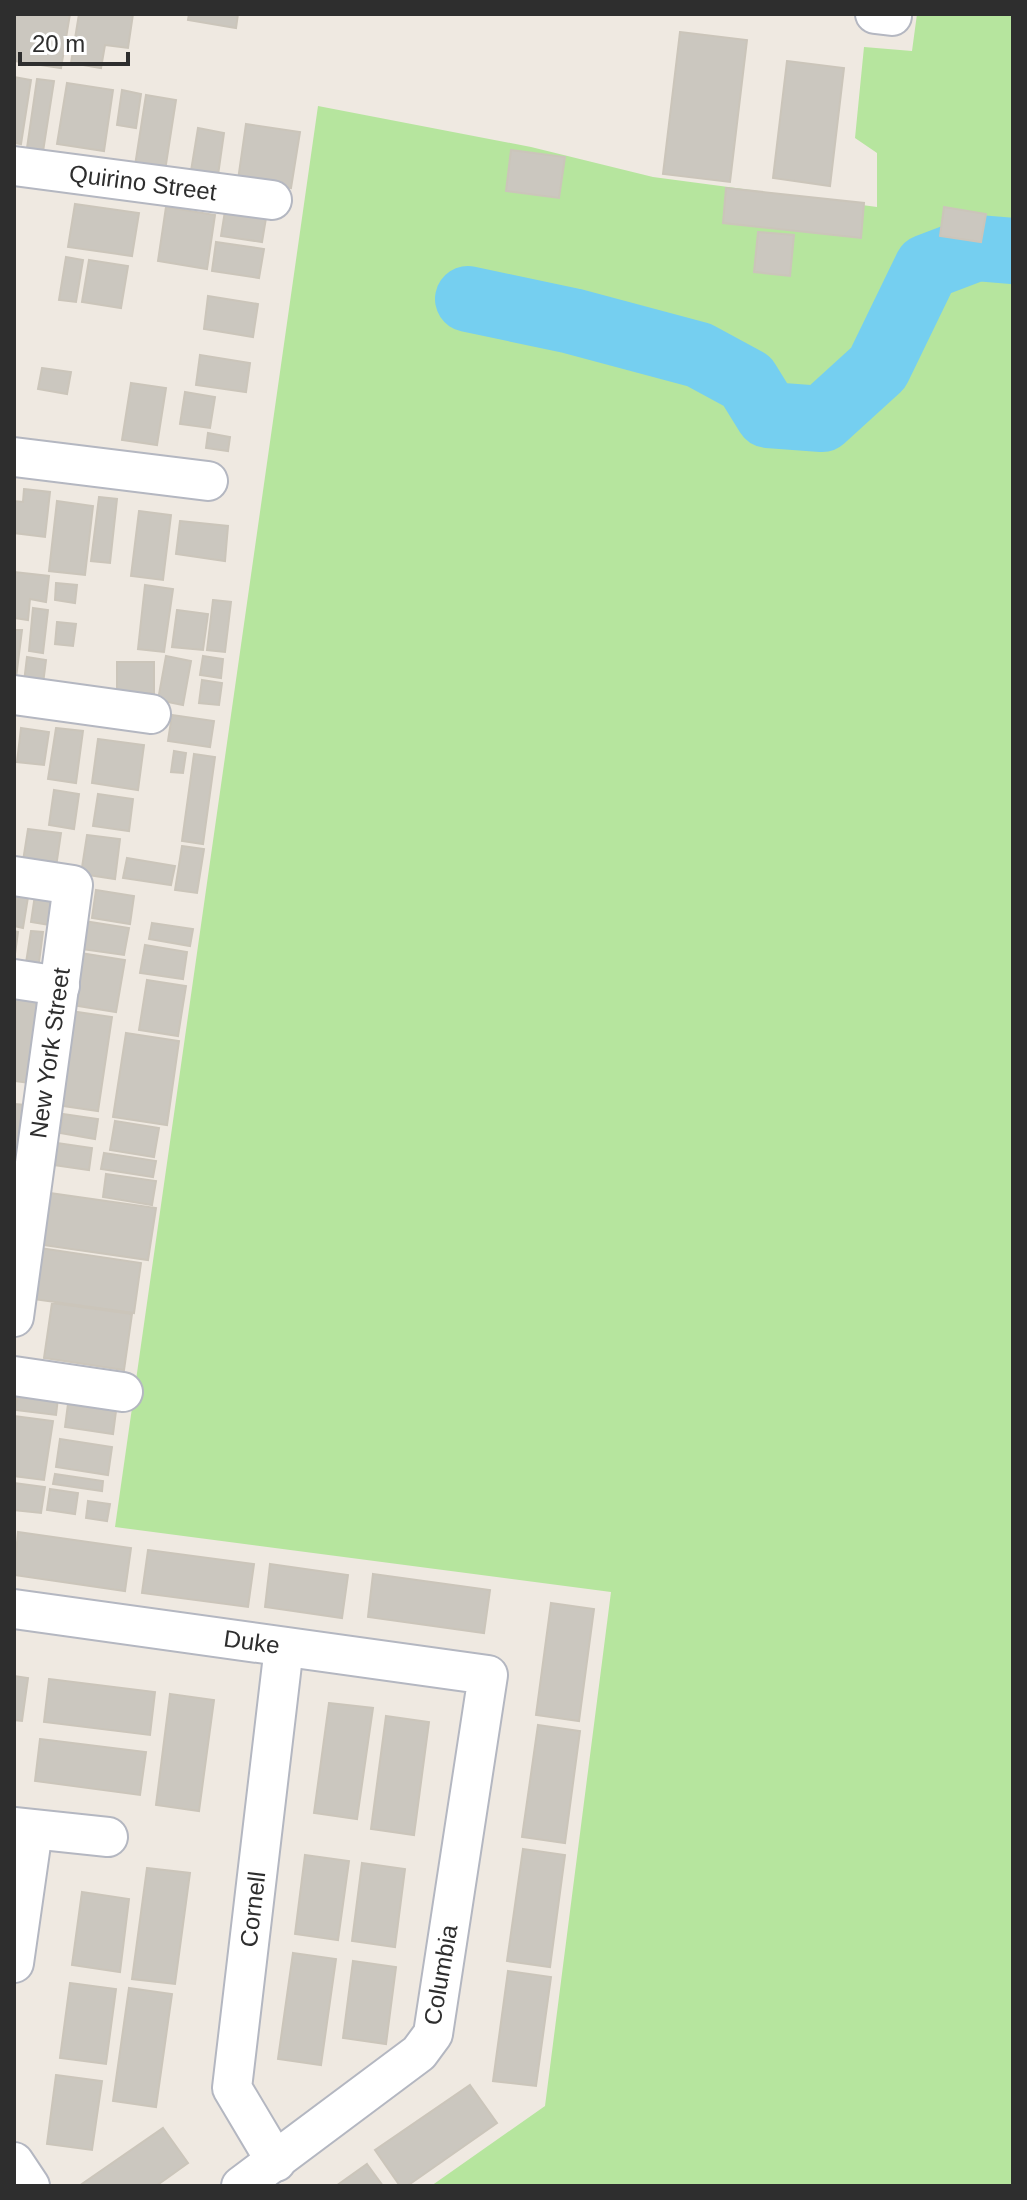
<svg xmlns="http://www.w3.org/2000/svg" width="1027" height="2200" font-family="Helvetica,sans-serif">
  <style>
    .green { fill: #b6e59e }
    .lines { fill: none; stroke-linecap: round; stroke-linejoin: round }
    .river { stroke: #75cff0; stroke-width: 66 }
    .building { fill: #cbc7bf; stroke: #cbc5ba; stroke-width: 2 }
    .minor-casing { stroke: #b4b7c1; stroke-width: 42 }
    .minor { stroke: #fff; stroke-width: 38 }
    .labels { text-anchor: middle; stroke-width: 6; stroke-linejoin: round; paint-order: stroke }
    .street-label { font-size: 24px; fill: #2e2e2e; stroke: #fff }
  </style>
  <rect width="100%" height="100%" fill="#efe9e1"/>
  <path class="green" d="M917,14h96v2172h-582l114,-80 66,-514 -496,-65 203,-1421 213,41 122,30 224,30v-54l-22,-15 9,-91 48,4z"/>
  <g class="lines">
    <path class="river" d="M468,299l104,22 127,34 48,26 21,34 54,4 56,-51 49,-101 50,-19 36,3"/>
  </g>
  <path class="building" d="M14,14h56l-9,54 -47,-7z
    M79,14h54l-5,34 -23,-3 -4,23 -30,-5z
    M189,14h49l-2,14 -48,-8z
    M680,32l67,8 -17,142 -67,-8z
    M787,61l57,7 -14,118 -57,-8z
    M14,77l17,3 -10,64 -7,-1z
    M37,79l17,2 -12,77 -16,-3z
    M67,83l46,7 -9,61 -47,-7z
    M122,90l19,4 -5,34 -19,-3z
    M146,95l30,5 -12,77 -30,-5z
    M246,124l54,8 -9,56 -53,-8z
    M198,128l26,5 -6,42 -27,-4z
    M511,150l54,7 -6,41 -53,-7z
    M726,188l138,15 -3,35 -138,-15z
    M75,204l64,9 -7,43 -64,-9z
    M166,207l49,8 -8,54 -49,-8z
    M944,207l42,7 -5,28 -41,-6z
    M225,211l41,7 -4,24 -41,-6z
    M758,232l36,3 -4,41 -36,-4z
    M216,242l48,7 -5,29 -47,-7z
    M66,257l17,3 -7,42 -17,-2z
    M89,260l39,6 -7,42 -39,-6z
    M208,296l50,8 -5,33 -49,-8z
    M200,355l50,8 -4,29 -50,-7z
    M42,368l29,4 -4,22 -29,-5z
    M131,383l35,5 -9,57 -35,-5z
    M185,392l30,5 -5,31 -30,-4z
    M208,433l22,4 -2,14 -22,-3z
    M24,489l26,3 -5,45 -31,-4v-32l9,1z
    M99,497l18,2 -7,64 -19,-2z
    M57,501l36,5 -8,69 -36,-4z
    M139,511l32,4 -8,65 -32,-4z
    M180,521l48,5 -3,35 -49,-7z
    M14,572l35,4 -3,26 -16,-3 -2,21 -14,-2z
    M56,583l21,2 -2,18 -20,-3z
    M145,585l28,4 -9,63 -26,-3z
    M213,600l18,2 -6,50 -18,-2z
    M33,608l15,2 -5,43 -14,-2z
    M177,610l31,4 -5,36 -31,-3z
    M57,622l19,2 -3,22 -18,-2z
    M14,630h8l-6,48 -2,-1z
    M166,656l25,5 -8,44 -25,-5z
    M203,656l20,3 -2,19 -21,-3z
    M27,657l19,3 -3,24 -19,-2z
    M117,662h37v31l-37,1z
    M202,680l20,3 -3,22 -20,-2z
    M172,715l42,6 -4,26 -42,-6z
    M21,728l28,4 -5,33 -27,-3z
    M56,728l27,3 -7,52 -28,-4z
    M98,739l46,6 -6,45 -46,-7z
    M174,751l12,2 -3,20 -12,-1z
    M194,754l21,3 -12,87 -21,-3z
    M54,790l25,4 -5,35 -25,-4z
    M98,794l35,5 -4,32 -36,-5z
    M28,829l33,4 -5,34 -33,-6z
    M87,835l33,4 -5,40 -34,-5z
    M182,846l22,3 -7,44 -22,-3z
    M127,858l48,8 -4,19 -48,-7z
    M36,888l19,2 -5,35 -19,-3z
    M14,889l15,2 -6,37 -9,-2z
    M96,890l38,6 -4,28 -38,-6z
    M78,920l51,8 -5,27 -50,-7z
    M152,923l41,6 -3,17 -41,-7z
    M14,931l4,1 -4,29z
    M31,931l12,1 -5,38 -13,-1z
    M145,945l42,7 -4,27 -43,-6z
    M68,951l57,9 -9,52 -57,-9z
    M147,980l39,6 -8,50 -39,-6z
    M16,987l26,4 -13,92 -15,-2z
    M64,1010l48,7 -14,94 -49,-7z
    M126,1033l53,8 -12,84 -54,-8z
    M14,1104l12,1 -7,49 -5,-1z
    M63,1114l35,5 -3,20 -35,-6z
    M115,1121l44,7 -5,29 -44,-7z
    M57,1143l35,5 -3,22 -36,-5z
    M104,1153l52,8 -3,16 -52,-8z
    M106,1174l50,7 -4,24 -49,-8z
    M50,1193l106,15 -8,52 -105,-15z
    M40,1248l101,15 -7,50 -101,-14z
    M52,1303l80,11 -8,56 -80,-12z
    M18,1392l40,6 -2,17 -41,-5z
    M68,1404l48,7 -3,23 -48,-7z
    M14,1416l39,5 -9,59 -30,-4z
    M60,1439l52,8 -4,28 -52,-8z
    M55,1474l48,7 -1,10 -49,-7z
    M14,1483l31,4 -4,26 -27,-3z
    M50,1489l28,4 -3,21 -28,-4z
    M88,1501l22,3 -3,17 -21,-3z
    M18,1532l113,16 -6,43 -111,-16z
    M148,1550l106,14 -6,43 -106,-14z
    M270,1564l78,11 -6,43 -77,-11z
    M373,1574l117,16 -6,43 -116,-16z
    M551,1603l43,6 -15,112 -43,-6z
    M14,1676l14,2 -6,43 -8,-1z
    M49,1679l106,13 -5,43 -106,-13z
    M170,1694l44,6 -15,111 -43,-6z
    M329,1703l44,5 -16,111 -43,-6z
    M386,1716l43,6 -15,113 -43,-6z
    M538,1725l42,6 -15,112 -43,-6z
    M40,1739l106,13 -6,43 -105,-14z
    M523,1849l42,6 -15,112 -43,-6z
    M305,1855l44,6 -11,79 -43,-6z
    M362,1863l43,6 -10,78 -43,-6z
    M147,1868l43,5 -15,111 -43,-5z
    M82,1892l47,7 -9,73 -48,-7z
    M293,1953l43,6 -15,106 -43,-6z
    M353,1961l43,6 -10,77 -43,-6z
    M508,1971l43,6 -15,109 -43,-5z
    M70,1983l46,6 -10,75 -46,-6z
    M129,1988l43,6 -16,113 -43,-6z
    M56,2075l46,6 -10,69 -45,-6z
    M470,2085l27,38 -90,63h-7l-25,-36z
    M163,2128l25,35 -32,23h-77z
    M367,2164l16,22h-47z"/>
  <g class="lines">
    <defs>
      <g id="minor">
        <path d="M875,14l17,2"/>
        <path id="s1" d="M14,166l258,34"/>
        <path d="M14,457l194,24"/>
        <path d="M14,695l137,19"/>
        <path d="M14,876l59,9 -59,432"/>
        <path d="M14,979l46,7"/>
        <path d="M14,1376l109,16"/>
        <path id="s2" d="M14,1609l474,66 -55,359 -14,19 -178,133"/>
        <path d="M14,1827l94,10"/>
        <path d="M14,1963l19,-133"/>
        <path d="M14,2162l16,24"/>
        <path id="s3" d="M276,2162l-44,-74 52,-441"/>
      </g>
    </defs>
    <use href="#minor" class="minor-casing"/>
    <use href="#minor" class="minor"/>
  </g>
  <g class="labels">
    <g class="street-label">
      <text dy="8" stroke="none"><textPath href="#s1" startOffset="130">Quirino Street</textPath></text>
      <text transform="translate(50 1053) rotate(-82)" y="8">New York Street</text>
      <text dy="8" stroke="none"><textPath href="#s2" startOffset="240">Duke</textPath></text>
      <text dy="8" stroke="none"><textPath href="#s3" startOffset="266">Cornell</textPath></text>
      <text transform="translate(441 1975) rotate(-80)" y="8">Columbia</text>
    </g>
  </g>
  <rect width="1027" height="2200" fill="none" stroke="#2e2e2e" stroke-width="32"/>
  <path d="M20 52v12h108v-12" fill="none" stroke="#2e2e2e" stroke-width="4"/>
  <text x="32" y="52" font-size="24" fill="#2e2e2e" stroke="#ffffff" stroke-width="6" paint-order="stroke">20 m</text>
</svg>
